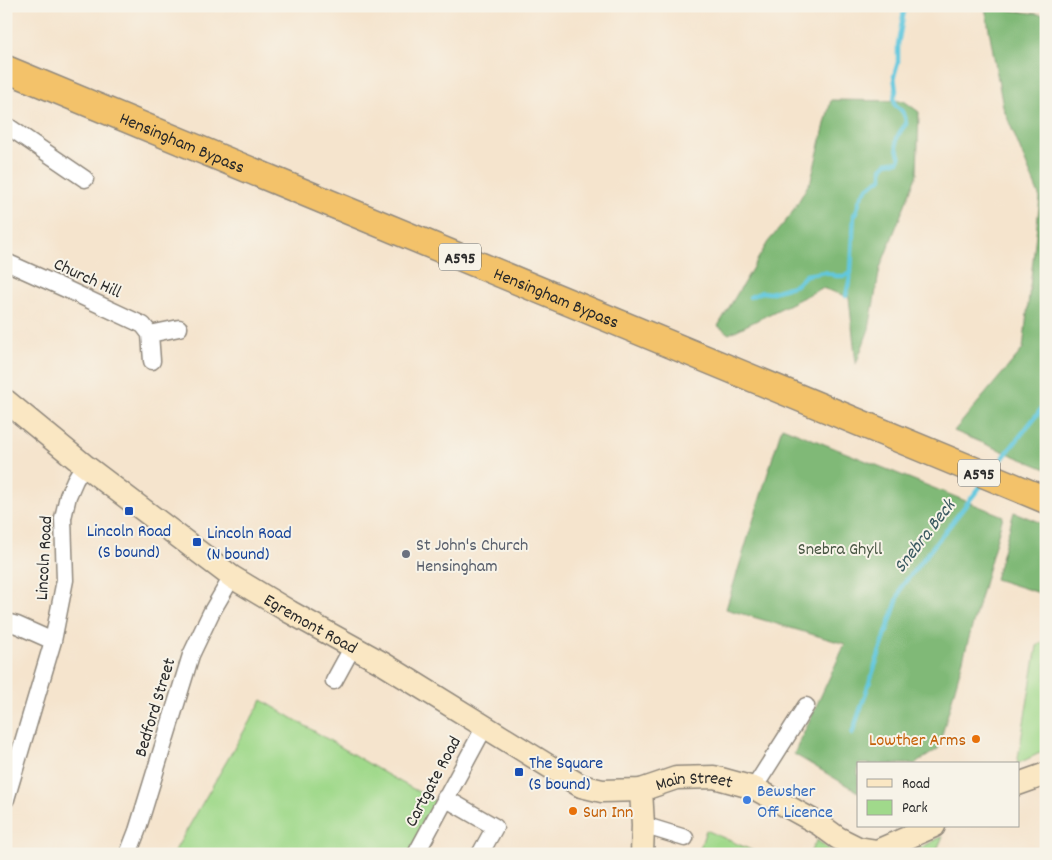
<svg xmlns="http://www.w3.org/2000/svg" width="1052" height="860" font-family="Dekko,sans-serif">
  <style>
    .green { fill: #a0d98b; stroke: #66825b }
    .forest { fill: #80b977; stroke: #567251 }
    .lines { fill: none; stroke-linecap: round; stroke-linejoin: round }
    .stream { stroke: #61c7de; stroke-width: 4.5 }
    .minor-casing { stroke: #90887c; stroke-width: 19 }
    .secondary-casing { stroke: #90887c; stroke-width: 25 }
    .trunk-casing { stroke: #90887c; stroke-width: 29 }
    .minor { stroke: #fff; stroke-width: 16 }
    .secondary { stroke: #fae7c3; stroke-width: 22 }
    .trunk { stroke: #f3c26a; stroke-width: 26 }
    .transit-dot { fill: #1a4fb4; stroke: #f7f3e8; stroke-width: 2 }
    .worship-dot { fill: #6b7280; stroke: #f7f3e8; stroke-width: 2 }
    .food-dot { fill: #e8710a; stroke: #f7f3e8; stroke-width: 2 }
    .shop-dot { fill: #3f7fe0; stroke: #f7f3e8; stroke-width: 2 }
    .labels { text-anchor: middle; stroke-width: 4; stroke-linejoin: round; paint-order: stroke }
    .shield { fill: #f7f3e8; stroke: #686764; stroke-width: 1 }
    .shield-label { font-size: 16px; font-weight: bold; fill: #2b2b2b }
    .street-label { font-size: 18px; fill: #2b2b2b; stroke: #f7f3e8 }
    .transit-label { font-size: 18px; fill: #164399; stroke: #f7f3e8; text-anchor: start }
    .worship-label { font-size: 18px; fill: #5b616d; stroke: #f7f3e8; text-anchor: start }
    .park-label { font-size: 18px; fill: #485643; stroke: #f7f3e8 }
    .food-label { font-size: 18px; fill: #c56008; stroke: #f7f3e8; text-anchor: end }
    .shop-label { font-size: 18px; fill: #366cbe; stroke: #f7f3e8; text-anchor: start }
    .water-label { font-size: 19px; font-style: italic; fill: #3b5a61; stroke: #f7f3e8 }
  </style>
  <rect width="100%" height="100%" fill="#f7f3e8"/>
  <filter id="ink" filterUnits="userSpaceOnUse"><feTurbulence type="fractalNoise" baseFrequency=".02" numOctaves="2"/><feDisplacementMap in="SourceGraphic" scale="10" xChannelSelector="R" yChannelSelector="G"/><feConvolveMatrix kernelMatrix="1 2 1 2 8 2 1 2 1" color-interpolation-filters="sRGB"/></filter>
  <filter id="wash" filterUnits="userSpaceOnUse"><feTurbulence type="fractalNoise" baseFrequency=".0096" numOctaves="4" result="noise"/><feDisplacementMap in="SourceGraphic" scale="20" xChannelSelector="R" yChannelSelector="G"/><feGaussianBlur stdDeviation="1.12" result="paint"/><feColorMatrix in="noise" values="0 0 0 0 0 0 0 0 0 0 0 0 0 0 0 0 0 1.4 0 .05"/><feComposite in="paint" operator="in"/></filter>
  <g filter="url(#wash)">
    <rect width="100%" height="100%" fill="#f5e4cd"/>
    <path class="green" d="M1046,640v110l-29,14 20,-118z
      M262,700l124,74 51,28 -27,52h-237z
      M706,830l54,24h-62z
      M943,836l-8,18h-26z
      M817,840l17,14h-25z"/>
    <path class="forest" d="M985,7l61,8v454l-92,-38 69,-82 17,-151 -37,-91z
      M831,100l73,1 15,11 -2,62 -37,94 -11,61 -13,35 -7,-67 -27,-9 -93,46 -11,-8 50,-84 22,-26 21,-36z
      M782,427l221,89 -65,233 -23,15h-57v28l-64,-38 51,-110 -119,-35z
      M1014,512l32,13v70l-51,-16z"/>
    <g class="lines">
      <path class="stream" d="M846,296l5,-24 3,-57c4,-5 4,-10 6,-16 4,-10 13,-16 22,-21v-10l5,-5 11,-2 2,-3c-6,-16 -5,-21 6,-34 0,-8 -4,-15 -11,-19l-1,-7 2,-7 -2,-15 4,-14v-18l6,-33 -3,-5
        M750,297l12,-5 8,1 26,-8 10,-10 19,-3 11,4h8l7,-4
        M995,468l51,-65
        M852,734l50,-148 82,-104"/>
    </g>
  </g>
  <g filter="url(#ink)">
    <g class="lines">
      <defs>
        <path id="minor" d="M6,125l79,54
          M6,262l60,27 77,36 7,9 2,27
          M150,334l29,-6
          M6,622l11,3 36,16
          M334,681l18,-33
          M754,788l52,-82
          M445,798l50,29 -15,27
          M6,799l47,-158 12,-61 -2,-62 5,-22 7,-16 9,-15
          M643,825l42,13
          M128,854l9,-23 54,-176 20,-42 21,-36
          M416,854l68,-126"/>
        <g id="secondary">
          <path id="s1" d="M6,401l78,64 148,112 58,35 92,51 199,123 21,5 39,-1 35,-12 38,-1 40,11 65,36 19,14 20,10 19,3 57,-25"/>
          <path d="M1018,784l28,-10"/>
          <path d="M641,790l2,35 -1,29"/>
        </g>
        <g id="trunk">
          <path id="s2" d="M6,69l1040,431"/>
        </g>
      </defs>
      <use href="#minor" class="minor-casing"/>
      <use href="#secondary" class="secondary-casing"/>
      <use href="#trunk" class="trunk-casing"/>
      <use href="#minor" class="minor"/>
      <use href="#secondary" class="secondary"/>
      <use href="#trunk" class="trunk"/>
    </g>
  </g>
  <g class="transit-dot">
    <rect x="124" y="506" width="10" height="10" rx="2.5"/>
    <rect x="192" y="537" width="10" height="10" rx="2.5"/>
    <rect x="514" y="767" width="10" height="10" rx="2.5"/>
  </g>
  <circle class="worship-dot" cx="406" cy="554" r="5"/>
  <g class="food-dot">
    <circle cx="976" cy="739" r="5"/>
    <circle cx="573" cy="811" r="5"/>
  </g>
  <circle class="shop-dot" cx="747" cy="800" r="5"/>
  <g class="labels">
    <g class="shield">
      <rect x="439" y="243.5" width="42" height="27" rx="4"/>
      <rect x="958" y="459.5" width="42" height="27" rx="4"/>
    </g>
    <g class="shield-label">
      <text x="460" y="263">A595</text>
      <text x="979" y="479">A595</text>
    </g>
    <g class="street-label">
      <text dy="6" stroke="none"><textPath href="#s2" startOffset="191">Hensingham Bypass</textPath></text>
      <text transform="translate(88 277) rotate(25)" y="6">Church Hill</text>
      <text dy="6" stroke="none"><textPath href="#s2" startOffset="596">Hensingham Bypass</textPath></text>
      <text transform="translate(43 558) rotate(-87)" y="6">Lincoln Road</text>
      <text dy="6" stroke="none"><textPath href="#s1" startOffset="378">Egremont Road</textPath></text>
      <text transform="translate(154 707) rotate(-73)" y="6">Bedford Street</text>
      <text transform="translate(432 781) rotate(-62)" y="6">Cartgate Road</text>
      <text dy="6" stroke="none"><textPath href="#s1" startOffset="809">Main Street</textPath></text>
    </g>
    <g class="transit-label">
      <text x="129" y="536" text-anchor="middle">Lincoln Road<tspan x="129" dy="21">(S bound)</tspan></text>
      <text x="207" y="538">Lincoln Road<tspan x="207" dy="21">(N bound)</tspan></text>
      <text x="529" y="768">The Square<tspan x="529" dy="21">(S bound)</tspan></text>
    </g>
    <g class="worship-label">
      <text x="416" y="550">St John's Church<tspan x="416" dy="21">Hensingham</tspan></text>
    </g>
    <g class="park-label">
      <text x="840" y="554">Snebra Ghyll</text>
    </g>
    <g class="food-label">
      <text x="966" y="745">Lowther Arms</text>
      <text x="583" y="817" text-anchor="start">Sun Inn</text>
    </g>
    <g class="shop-label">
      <text x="757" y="796">Bewsher<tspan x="757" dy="21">Off Licence</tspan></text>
    </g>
    <g class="water-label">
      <text transform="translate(923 535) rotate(-52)" y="7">Snebra Beck</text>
    </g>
  </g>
  <rect width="1052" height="860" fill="none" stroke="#f7f3e8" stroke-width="25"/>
  <rect x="857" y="762" width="162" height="65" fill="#f7f3e8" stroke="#a5a39c"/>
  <rect x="867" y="779" width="25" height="8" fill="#fae7c3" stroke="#a5a39c"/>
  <text x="902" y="788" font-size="15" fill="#2b2b2b">Road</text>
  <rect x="867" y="800" width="25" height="15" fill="#a0d98b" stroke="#a5a39c"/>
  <text x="902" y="812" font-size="15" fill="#2b2b2b">Park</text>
</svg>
